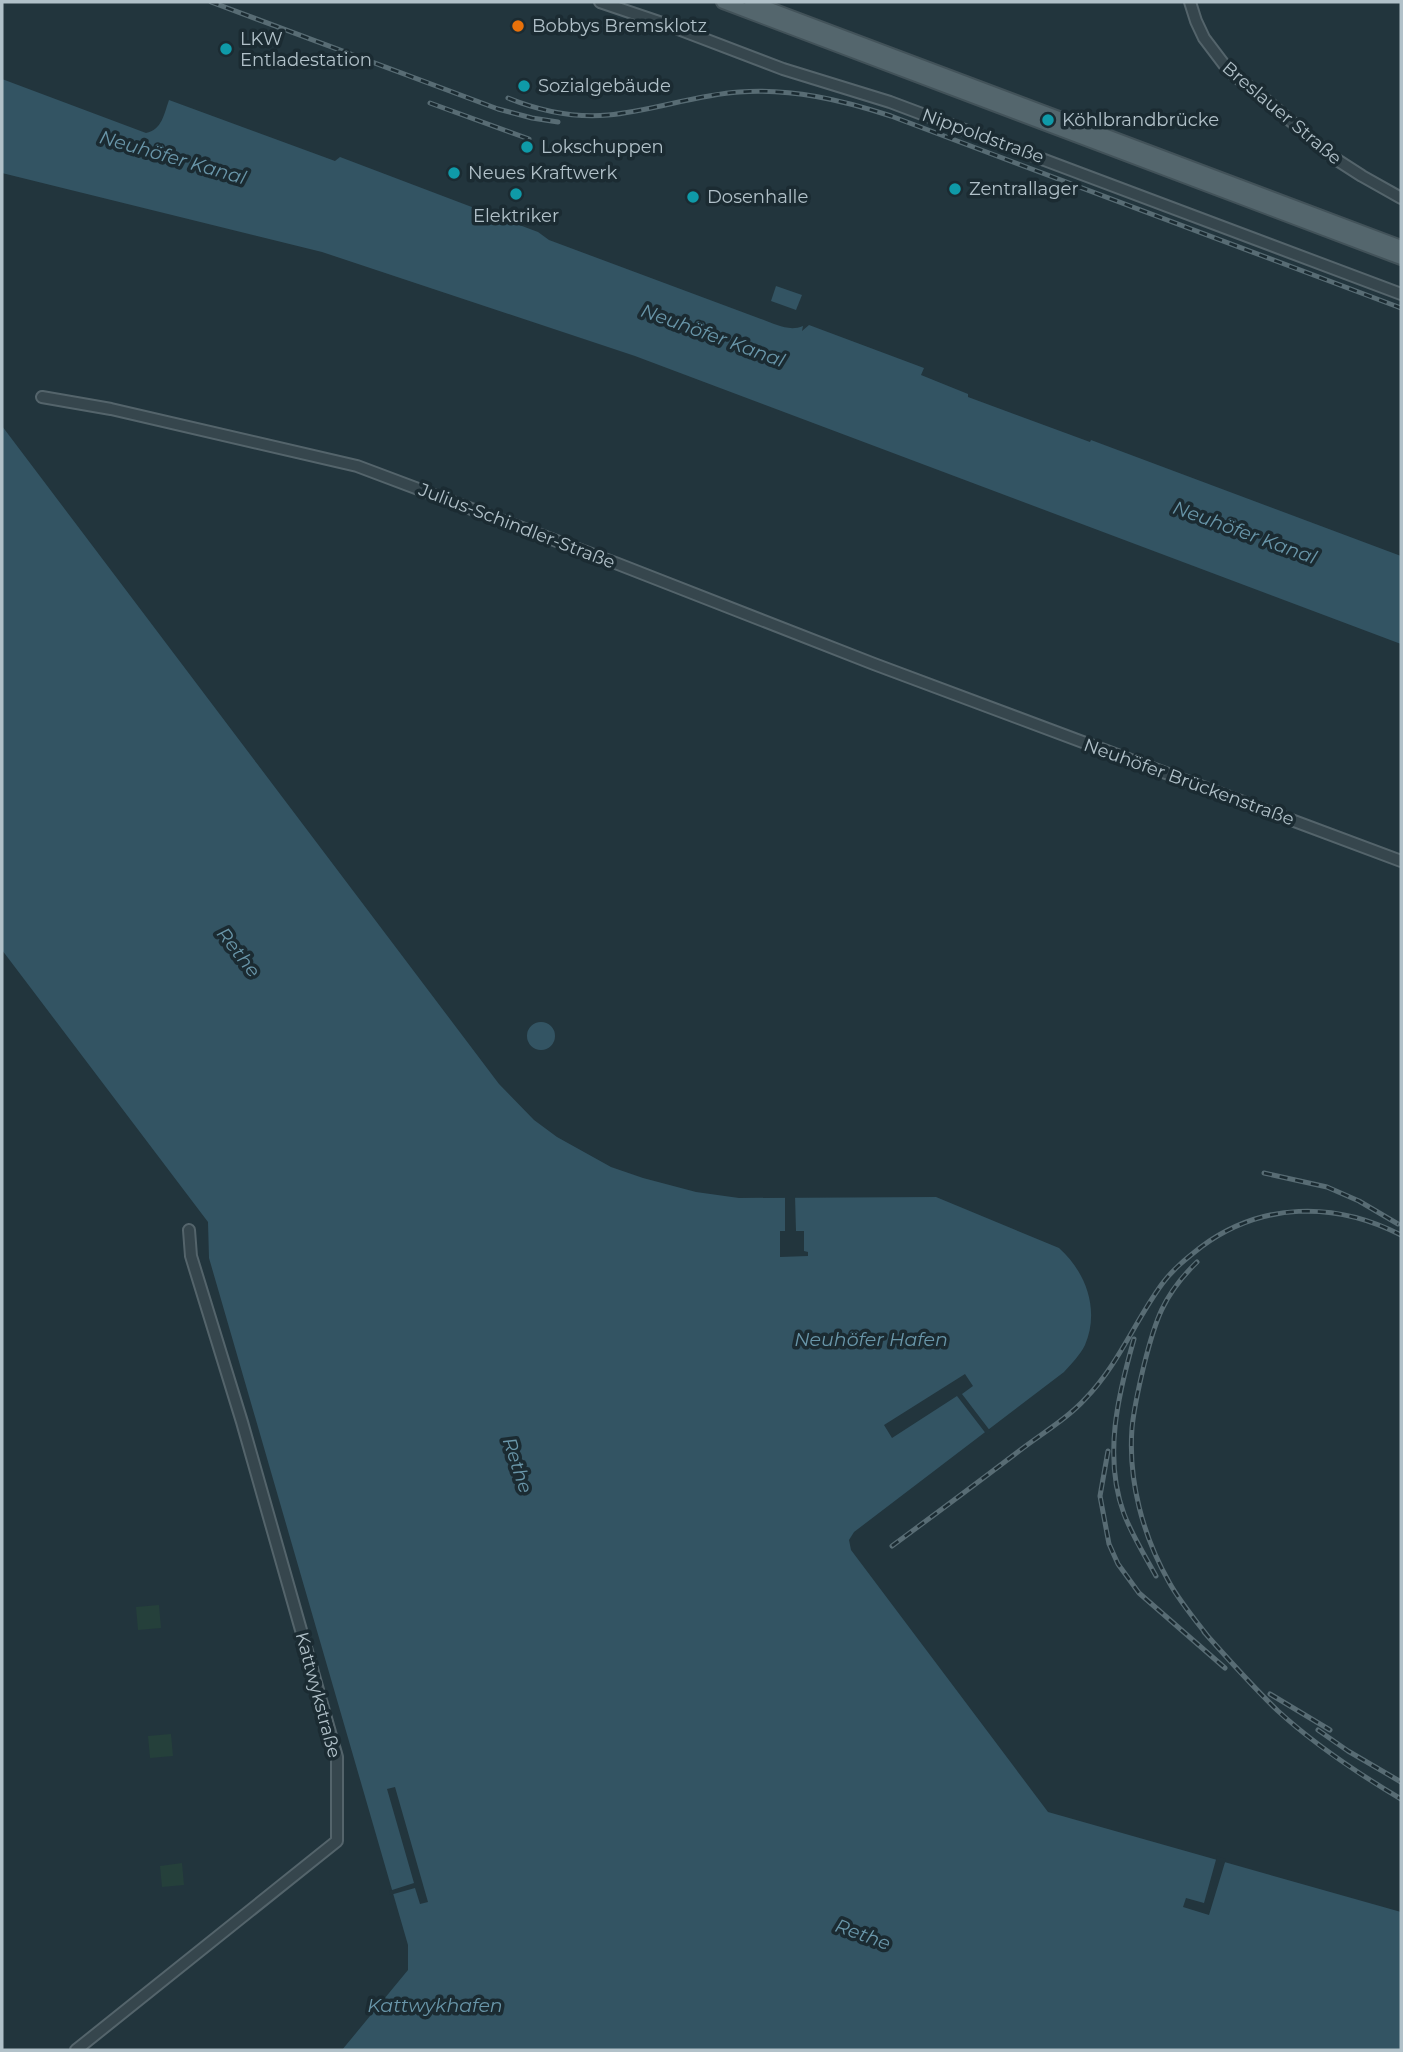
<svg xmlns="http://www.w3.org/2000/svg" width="1403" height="2052" font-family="Montserrat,sans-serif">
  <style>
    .grass { fill: #25403b }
    .water { fill: #335463 }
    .pier { fill: #22353d }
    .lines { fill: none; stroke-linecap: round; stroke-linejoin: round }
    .minor-casing { stroke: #54646b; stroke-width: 14 }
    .major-casing { stroke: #425259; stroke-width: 16 }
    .minor { stroke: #36464d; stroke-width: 10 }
    .major { stroke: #54666d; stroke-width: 12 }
    .rail-casing { stroke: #586c74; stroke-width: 5 }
    .rail { stroke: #1b2b32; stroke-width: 2.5; stroke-dasharray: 8; stroke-linecap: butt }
    .food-dot { fill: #e8710a; stroke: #1b2b32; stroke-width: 2.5 }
    .culture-dot { fill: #0f9aa8; stroke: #1b2b32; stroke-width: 2.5 }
    .labels { text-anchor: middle; stroke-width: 7; stroke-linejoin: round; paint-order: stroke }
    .poi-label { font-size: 18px; fill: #b1c1c9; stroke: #1b2b32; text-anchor: start }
    .street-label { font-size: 18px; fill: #b1c1c9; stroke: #1b2b32 }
    .water-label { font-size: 19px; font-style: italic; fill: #6996a9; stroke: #1b2b32 }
  </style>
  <rect width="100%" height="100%" fill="#22353d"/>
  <path class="grass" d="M159,1605l2,23 -23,2 -2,-23z
    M171,1734l2,22 -23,2 -2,-22z
    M182,1863l2,22 -22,2 -2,-21z"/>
  <path class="water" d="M2,79l144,54c16,-3 18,-19 23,-33l166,61 5,-4 198,75 11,8 212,79c14,5 28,13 42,7l-1,5 7,-6 115,43 -3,7 47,19v3l122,45 1,-2 310,116v88l-766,-288 -313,-104 -320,-79z
    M776,286l26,9 -6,15 -25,-9z
    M2,426l497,658 35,36 23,17 54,30 32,11 53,14 43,6 197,-1 123,51c27,24 41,62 26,97 -5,10 -13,18 -21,27l-210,160 -5,8 2,10 197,262 353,100v138h-1059l66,-80v-25l-199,-687 -1,-36 -206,-272z
    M527 1036a14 14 0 1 1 28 0a14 14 0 1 1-28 0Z"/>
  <path class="pier" d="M785,1195h10l1,36h8v20l4,1v4l-28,1v-26h5z
    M965,1374l8,12 -11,8 29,38 -4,3 -30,-39 -65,42 -8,-13z
    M395,1787l33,115 -8,2 -5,-16 -25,7 -1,-4 25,-8 -27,-94z
    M1217,1856l9,3 -17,56 -26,-8 3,-9 18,5z"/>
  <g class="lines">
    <defs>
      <path id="minor" d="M600,2l65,22 118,45 107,33 511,192
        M1190,2l6,19 8,17 25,33 43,34 62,53 28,18 39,22
        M42,397l69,12 246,57 261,98 256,100 527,197
        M76,2050l261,-209v-84l-95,-335 -51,-166 -2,-26"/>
      <path id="major" d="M723,2l678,256
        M751,2l650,245"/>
    </defs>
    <use href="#minor" class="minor-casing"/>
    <use href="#major" class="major-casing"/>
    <use href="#minor" class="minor"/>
    <use href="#major" class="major"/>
    <defs>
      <path id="rail" d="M211,2l287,107 34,9 26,4
        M508,98c32,13 65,20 100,17 44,-4 87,-20 131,-23 52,-4 103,8 152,24l510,192
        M430,103l99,36
        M1264,1173l63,14 32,14 39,23
        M1197,1262c-34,33 -42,59 -53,103 -5,21 -10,42 -12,63 -4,53 11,108 37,154 11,20 27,39 41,57
        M1134,1339c-16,56 -31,118 -10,175 8,21 21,42 32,62
        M1108,1451l-8,45 9,48 9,20 21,29 86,75
        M892,1546c42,-31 85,-63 127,-95 22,-17 48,-32 67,-53 32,-33 49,-77 76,-114 11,-15 25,-26 39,-37 60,-45 134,-46 200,-12
        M1204,1632c24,27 48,54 74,79 37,34 81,63 123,88
        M1270,1694l60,36
        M1318,1730l30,21 53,31"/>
    </defs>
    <use href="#rail" class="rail-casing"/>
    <use href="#rail" class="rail"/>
  </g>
  <circle class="food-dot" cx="518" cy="26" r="7"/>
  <g class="culture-dot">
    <circle cx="226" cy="49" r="7"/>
    <circle cx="524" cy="86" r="7"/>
    <circle cx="1048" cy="120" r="7"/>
    <circle cx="527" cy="147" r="7"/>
    <circle cx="454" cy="173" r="7"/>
    <circle cx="955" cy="189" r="7"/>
    <circle cx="516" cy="194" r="7"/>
    <circle cx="693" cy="197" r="7"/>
  </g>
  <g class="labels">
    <g class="poi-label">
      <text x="532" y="32">Bobbys Bremsklotz</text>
      <text x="240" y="45">LKW<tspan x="240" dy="21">Entladestation</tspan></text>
      <text x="538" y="92">Sozialgebäude</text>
      <text x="1062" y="126">Köhlbrandbrücke</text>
      <text x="541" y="153">Lokschuppen</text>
      <text x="468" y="179">Neues Kraftwerk</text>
      <text x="969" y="195">Zentrallager</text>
      <text x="707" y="203">Dosenhalle</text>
      <text x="516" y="222" text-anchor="middle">Elektriker</text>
    </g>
    <g class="street-label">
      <text transform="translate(1282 113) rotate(40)" y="6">Breslauer Straße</text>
      <text transform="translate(983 136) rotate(20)" y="6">Nippoldstraße</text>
      <text transform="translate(517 526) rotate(21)" y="6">Julius-Schindler-Straße</text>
      <text transform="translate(1189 782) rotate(20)" y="6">Neuhöfer Brückenstraße</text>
      <text transform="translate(318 1695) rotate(75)" y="6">Kattwykstraße</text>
    </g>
    <g class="water-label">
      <text transform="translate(173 157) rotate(16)" y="7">Neuhöfer Kanal</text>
      <text transform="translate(713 335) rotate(20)" y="7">Neuhöfer Kanal</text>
      <text transform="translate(1245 532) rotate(20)" y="7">Neuhöfer Kanal</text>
      <text transform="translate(239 952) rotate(52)" y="7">Rethe</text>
      <text x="871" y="1346">Neuhöfer Hafen</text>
      <text transform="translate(518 1465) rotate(72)" y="7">Rethe</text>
      <text transform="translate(863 1934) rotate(20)" y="7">Rethe</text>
      <text x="435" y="2012">Kattwykhafen</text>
    </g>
  </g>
  <rect width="1403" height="2052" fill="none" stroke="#b1c1c9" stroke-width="7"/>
</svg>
